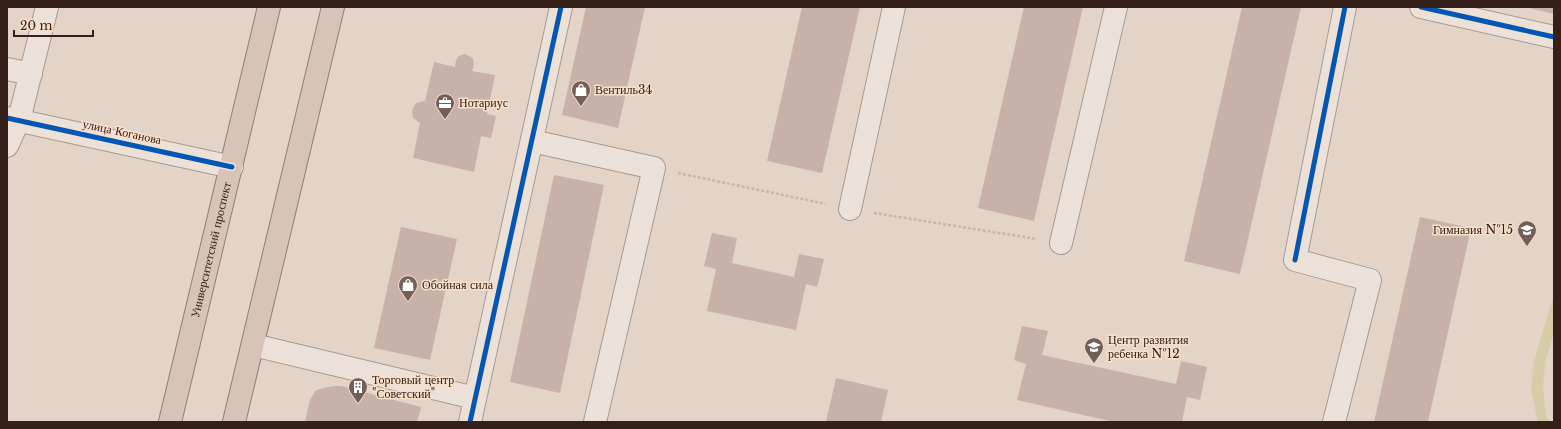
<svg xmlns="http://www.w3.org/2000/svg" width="1561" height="429" font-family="'Libre Baskerville',serif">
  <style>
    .pitch { fill: #d7cca8 }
    .building { fill: #c7b1a8 }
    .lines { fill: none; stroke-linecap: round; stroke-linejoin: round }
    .minor-casing { stroke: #a89a91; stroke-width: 24 }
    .highway-casing { stroke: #8d7f78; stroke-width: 24 }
    .path { stroke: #c3b8b1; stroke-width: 2.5; stroke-dasharray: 3 2; stroke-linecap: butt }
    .minor { stroke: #ebe1d9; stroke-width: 22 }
    .highway { stroke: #d7c3b7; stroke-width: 22 }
    .cycleway-casing { stroke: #f7dfca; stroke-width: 8 }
    .cycleway { stroke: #0057b8; stroke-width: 5 }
    .labels { text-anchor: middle; stroke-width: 3; stroke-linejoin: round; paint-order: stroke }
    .poi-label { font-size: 12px; fill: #35201a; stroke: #f7dfca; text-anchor: start }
    .street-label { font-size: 12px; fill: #35201a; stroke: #f7dfca }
  </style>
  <rect width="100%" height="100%" fill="#e3d4c7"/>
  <path class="pitch" d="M1554,294v38l-9,31 -2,26 3,27 4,6h-12l-7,-32 3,-29z"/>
  <path class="building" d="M586,7h59l-27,121 -56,-13z
    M802,7h58l-38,166 -55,-12z
    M1024,7h59l-49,214 -56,-13z
    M1242,7h59l-61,267 -56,-13z
    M1529,7h25v7l-25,-6z
    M465,54l8,4 1,7 -2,6 23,4 -8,39 9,2 -5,22 -10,-2 -7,36 -61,-14 7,-35 -7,-5 -1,-8 4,-7 9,-2 9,-39 21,5 1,-7 3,-4z
    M554,175l50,10 -44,208 -50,-11z
    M1420,217l51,11 -43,194h-54z
    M401,227l56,12 -27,121 -56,-12z
    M712,233l25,5 -5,25 62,14 5,-23 25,5 -7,28 -11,-3 -10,46 -89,-19 9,-42 -12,-3z
    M1022,326l26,5 -6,24 134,29 5,-23 26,6 -7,33 -13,-3 -5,25h-68l-97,-22 9,-36 -12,-4z
    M836,378l52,12 -7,32h-55z
    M333,386h8l80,21 -4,15h-112l5,-22 6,-10z"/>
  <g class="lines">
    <defs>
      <path id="minor" d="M1421,7l133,30
        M7,69l24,5
        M7,118l225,49
        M532,141l122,27 -59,254
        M7,146l12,-26 28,-113
        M850,209l44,-202
        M1061,243l55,-236
        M253,345l222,53
        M470,422l91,-415
        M1334,422l36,-142 -75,-20 50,-253"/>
      <g id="highway">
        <path id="s1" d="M170,422l99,-415"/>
        <path d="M234,422l99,-415"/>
      </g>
    </defs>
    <use href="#minor" class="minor-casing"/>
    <use href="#highway" class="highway-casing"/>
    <path class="path" d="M678,173l148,31
      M874,213l163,26"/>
    <use href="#minor" class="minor"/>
    <use href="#highway" class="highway"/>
    <defs>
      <path id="cycleway" d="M1421,7l133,30
        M7,118l225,49
        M1295,260l50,-253
        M470,422l91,-415"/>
    </defs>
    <use href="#cycleway" class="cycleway-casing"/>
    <use href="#cycleway" class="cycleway"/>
  </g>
  <defs>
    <symbol id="shop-pin" viewBox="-11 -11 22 30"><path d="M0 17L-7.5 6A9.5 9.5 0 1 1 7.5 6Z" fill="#725f57" stroke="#f7dfca"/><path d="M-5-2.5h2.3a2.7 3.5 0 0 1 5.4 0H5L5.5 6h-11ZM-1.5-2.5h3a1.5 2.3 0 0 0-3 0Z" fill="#fff"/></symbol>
    <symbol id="office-pin" viewBox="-11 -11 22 30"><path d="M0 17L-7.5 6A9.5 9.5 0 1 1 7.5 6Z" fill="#725f57" stroke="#f7dfca"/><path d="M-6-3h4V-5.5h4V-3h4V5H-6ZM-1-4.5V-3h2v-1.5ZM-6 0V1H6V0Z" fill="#fff"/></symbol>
    <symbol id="school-pin" viewBox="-11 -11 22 30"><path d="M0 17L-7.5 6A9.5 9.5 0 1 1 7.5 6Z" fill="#725f57" stroke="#f7dfca"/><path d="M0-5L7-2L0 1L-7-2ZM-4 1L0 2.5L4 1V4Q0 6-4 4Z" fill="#fff"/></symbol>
    <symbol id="building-pin" viewBox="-11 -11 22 30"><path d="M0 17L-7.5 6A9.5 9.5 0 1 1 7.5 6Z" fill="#725f57" stroke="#f7dfca"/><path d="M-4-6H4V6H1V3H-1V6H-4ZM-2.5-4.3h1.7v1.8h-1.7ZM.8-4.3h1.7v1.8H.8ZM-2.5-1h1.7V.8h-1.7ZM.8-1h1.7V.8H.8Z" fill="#fff"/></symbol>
  </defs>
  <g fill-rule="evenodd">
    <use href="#shop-pin" x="570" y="79" width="22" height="30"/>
    <use href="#office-pin" x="434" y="92" width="22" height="30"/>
    <use href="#school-pin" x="1516" y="219" width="22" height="30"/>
    <use href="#shop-pin" x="397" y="274" width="22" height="30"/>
    <use href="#school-pin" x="1083" y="336" width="22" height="30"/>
    <use href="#building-pin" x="347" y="376" width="22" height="30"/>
  </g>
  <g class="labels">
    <g class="poi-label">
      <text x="595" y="94">Вентиль34</text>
      <text x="459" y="107">Нотариус</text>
      <text x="1513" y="234" text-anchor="end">Гимназия №15</text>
      <text x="422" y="289">Обойная сила</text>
      <text x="1108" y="344">Центр развития<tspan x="1108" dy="14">ребенка №12</tspan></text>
      <text x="372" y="384">Торговый центр<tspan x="372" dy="14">"Советский"</tspan></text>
    </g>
    <g class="street-label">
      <text transform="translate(122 132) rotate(12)" y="4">улица Коганова</text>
      <text dy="4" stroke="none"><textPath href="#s1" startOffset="177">Университетский проспект</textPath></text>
    </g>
  </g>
  <rect width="1561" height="429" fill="none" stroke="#35201a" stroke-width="16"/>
  <path d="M14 30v6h79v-6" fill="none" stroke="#35201a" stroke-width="2"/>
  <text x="20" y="30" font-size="12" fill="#35201a" stroke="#f7dfca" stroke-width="3" paint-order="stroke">20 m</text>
</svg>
